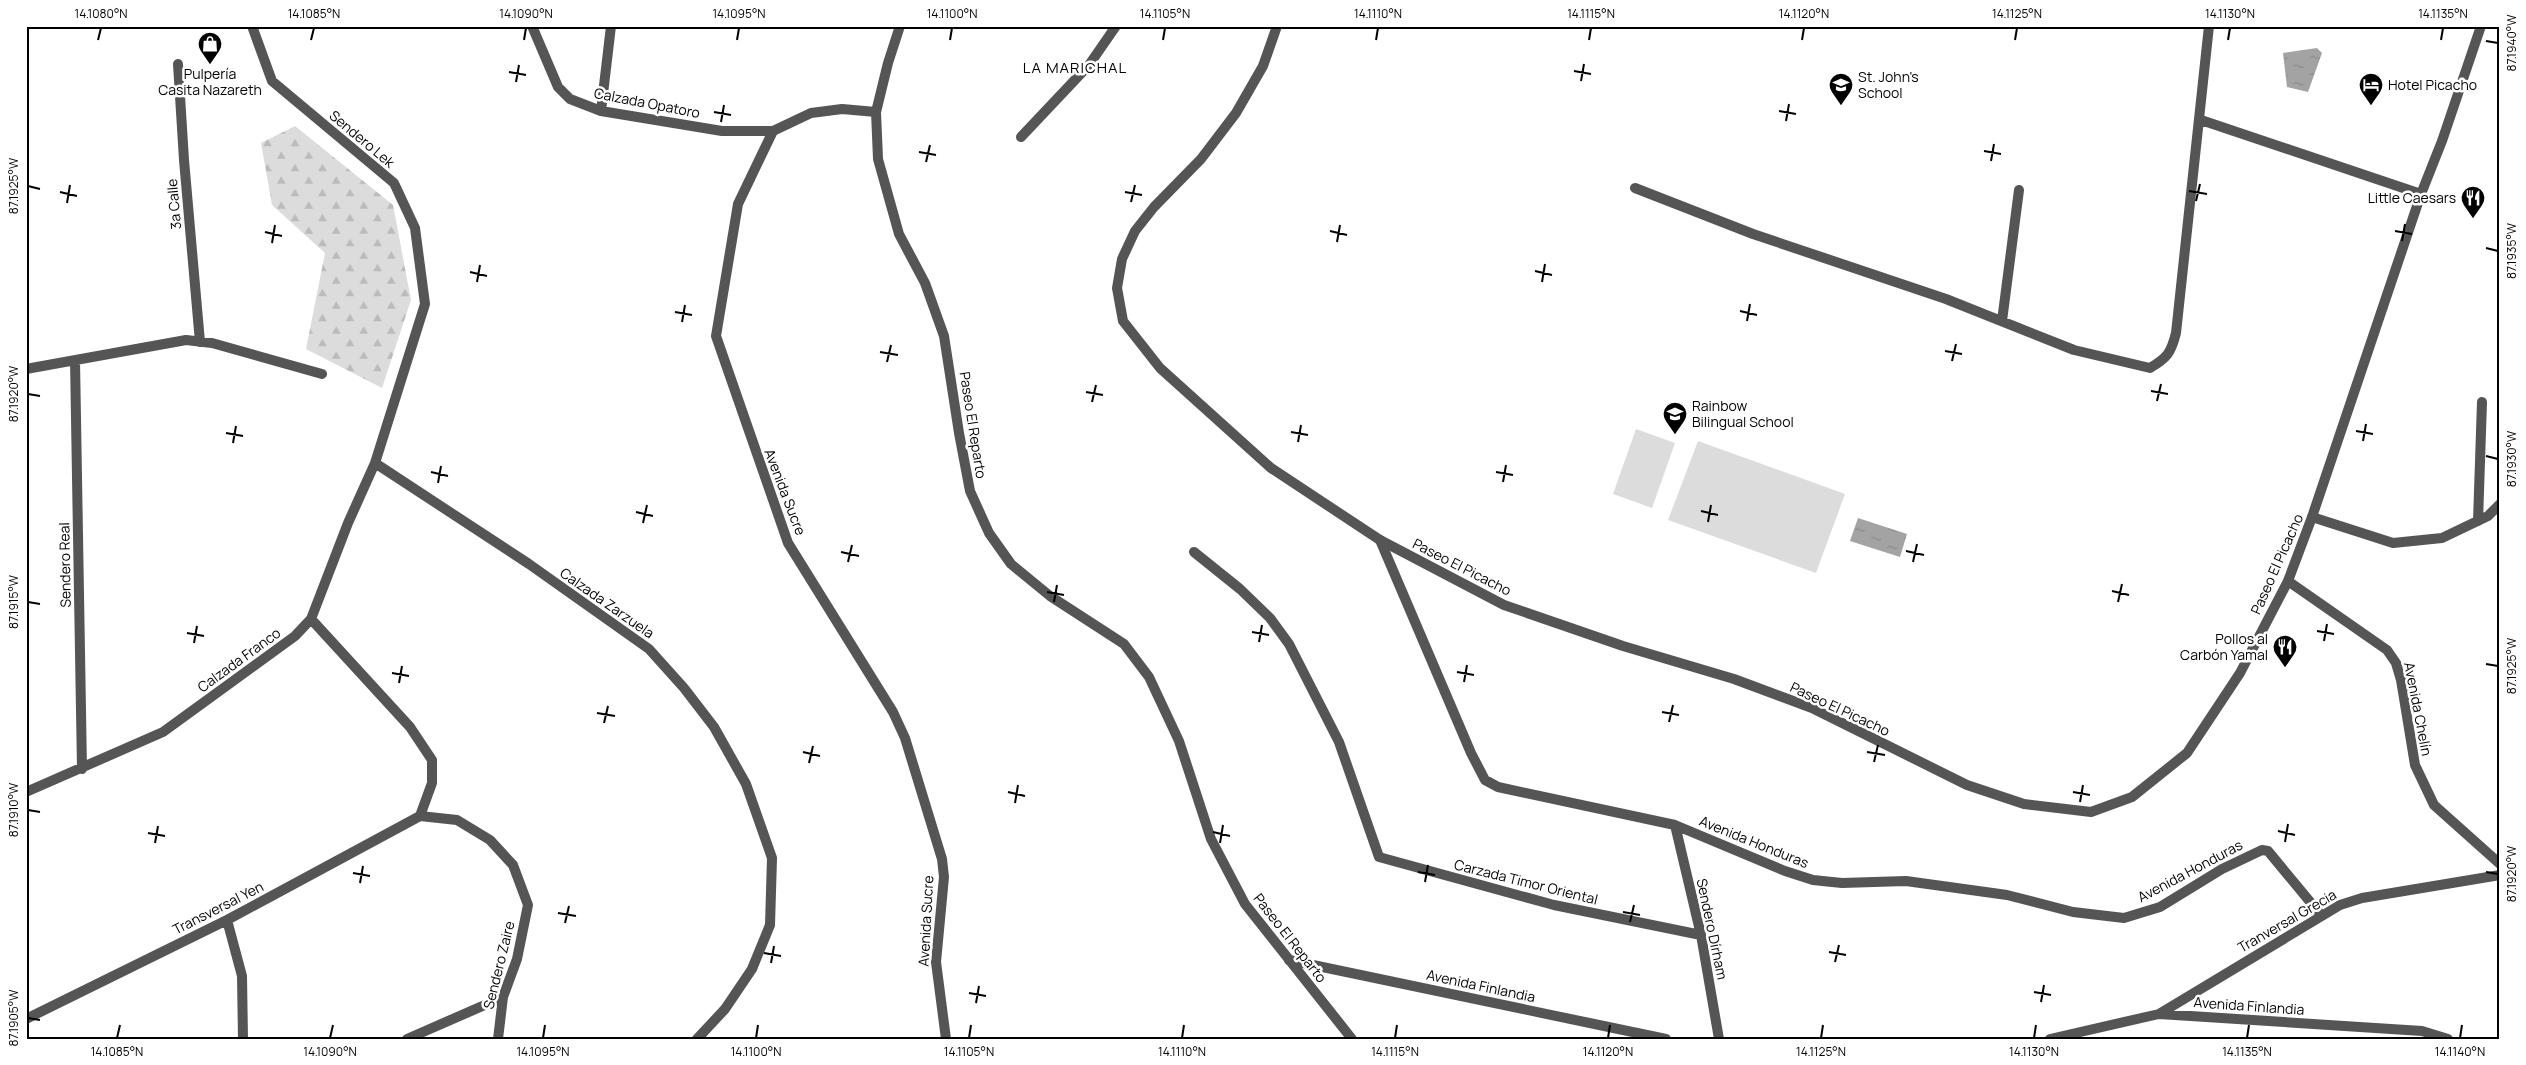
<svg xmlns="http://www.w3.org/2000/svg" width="2526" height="1065" font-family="Manrope,sans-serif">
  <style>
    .grass { fill: #dcdcdc }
    .forest { fill: url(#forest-firs) }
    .water { fill: url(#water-ripples) }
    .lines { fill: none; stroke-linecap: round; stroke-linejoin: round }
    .minor { stroke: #555; stroke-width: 10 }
    .tertiary { stroke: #555; stroke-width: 10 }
    .ticks { fill: none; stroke: #000; stroke-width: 2 }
    .labels { text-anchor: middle; stroke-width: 5; stroke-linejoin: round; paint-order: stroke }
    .poi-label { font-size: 14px; fill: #000; stroke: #fff; text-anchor: start }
    .street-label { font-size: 14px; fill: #000; stroke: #fff }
    .neighbourhood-label { font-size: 15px; letter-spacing: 1px; fill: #000; stroke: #fff }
    .neatline { fill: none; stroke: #000; stroke-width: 2 }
    .ticks-label { font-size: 12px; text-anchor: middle; fill: #000 }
  </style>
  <defs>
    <pattern id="forest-firs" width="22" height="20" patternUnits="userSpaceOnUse" patternTransform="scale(1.25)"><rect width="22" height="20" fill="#dcdcdc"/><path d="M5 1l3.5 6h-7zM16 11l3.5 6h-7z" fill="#bbb"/></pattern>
    <pattern id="water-ripples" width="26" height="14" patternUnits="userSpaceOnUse" patternTransform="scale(1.25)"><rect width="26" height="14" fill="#a3a3a3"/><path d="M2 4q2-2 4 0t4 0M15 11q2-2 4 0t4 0" fill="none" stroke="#8b8b8b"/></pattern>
  </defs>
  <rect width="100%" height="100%" fill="#fff"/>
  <path class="grass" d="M1636,429l39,14 -23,65 -39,-14z
    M1698,441l147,53 -29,79 -148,-53z"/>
  <path class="forest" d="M295,126l98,79 18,95 -29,88 -76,-39 19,-96 -53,-48 -11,-62z"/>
  <path class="water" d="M2317,48l5,5 -14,39 -21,-5 -4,-34z
    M1858,518l49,16 -7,23 -50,-16z"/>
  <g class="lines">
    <path class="minor" d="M532,26l26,61 12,12 31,12 121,20h51
      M178,64l6,96 16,182
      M601,111l10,-85
      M876,112l-34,-3 -31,4 -38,18 -35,73 -22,132 72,207 105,169 12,26 37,121 2,18 -8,85 10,77
      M2201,120l220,74
      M1021,137l68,-72 27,-39
      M1635,188l118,46 193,65 128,51 76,18c17,-10 21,-15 26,-35l33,-307
      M2002,321l17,-131
      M75,360l7,409
      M26,369l160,-29 26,3 110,31
      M375,463l154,101 120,85 35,39 30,39 32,57 26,74 -2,67 -18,44 -27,40 -28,30
      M2312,517l81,26 49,-5 46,-22 12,-12
      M2478,521l4,-119
      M1380,540l91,213 14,27 13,7 177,38 110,46 28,9 29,3 64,-2 101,14 66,17 51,6 36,-11 62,-38 40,-19 6,1 53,64
      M1194,552l46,37 30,29 19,26 50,98 40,115 175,48 147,30
      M2288,581l99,69 9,13 5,17 14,85 19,40 66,59
      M311,619l99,108 22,33v23l-12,33
      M26,792l137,-60 132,-96 16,-17 37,-96 27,-60 50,-159 -10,-76 -21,-45 -122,-102 -20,-55
      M420,816l37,4 33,20 23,25 15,40 -11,54 -14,38 -5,42
      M1675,825l26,110 18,104
      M227,920l15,56 1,63
      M1289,960l377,79
      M2159,1014l181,-109 22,-7 138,-23
      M26,1019l201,-99 193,-104
      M407,1039l96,-42
      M2050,1039l109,-25 263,17 26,8"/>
    <path class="tertiary" d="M900,26l-12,37 -12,49 2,47 21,75 26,49 19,53 15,97 11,58 19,42 22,31 39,32 74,48 25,33 30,64 32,98 34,65 107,135
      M1277,26l-14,40 -27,47 -35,46 -47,48 -19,24 -13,28 -5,29 6,33 37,47 111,100 109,72 124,65 119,41 111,33 78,29 155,77 57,19 67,8 41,-15 55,-44 53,-80 48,-92 24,-64 109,-323 21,-53 39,-115"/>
  </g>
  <path class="ticks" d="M98,40l3,-12M311,40l3,-12M524,40l2,-12M737,40l2,-12M950,40l2,-12M1163,40l2,-12M1376,40l2,-12M1589,40l2,-12M1802,40l2,-12M2015,40l2,-12M2228,40l2,-12M2441,40l2,-12M2486,41l12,2M1574,71l17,3M509,72l17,3M1581,81l3,-17M516,82l3,-17M1779,111l17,3M714,112l17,3M1786,121l3,-17M721,122l3,-17M1984,151l17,3M919,152l17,3M1991,161l3,-17M926,162l4,-17M28,186l12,3M2189,191l18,3M60,192l17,4M1125,192l17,3M2196,201l4,-17M1131,202l4,-17M67,203l3,-18M1330,231l17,4M2395,231l17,3M265,232l17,4M2402,241l3,-17M1337,242l3,-17M272,243l3,-18M2486,248l12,3M1535,271l17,4M470,272l17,4M477,282l3,-17M1542,282l3,-18M1740,311l17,4M675,312l17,3M1747,321l3,-17M682,322l3,-17M1945,351l17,3M880,352l18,3M1952,361l4,-17M887,362l4,-17M2151,391l17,3M1086,392l17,3M28,394l12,2M2157,401l4,-17M1092,402l4,-17M2356,431l17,3M1291,432l17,3M226,433l17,3M2363,441l3,-17M1298,442l3,-17M233,443l3,-17M2486,456l12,3M431,472l17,4M1496,472l17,3M1503,482l3,-17M438,483l3,-17M1701,511l17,4M636,512l17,4M1708,522l3,-17M643,523l4,-18M1906,551l18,4M841,552l18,4M848,562l4,-17M1913,562l4,-18M2112,591l17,4M1047,592l17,3M28,602l12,2M1054,602l3,-17M2118,602l4,-18M2317,631l17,3M1252,632l17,3M187,633l17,3M2324,641l3,-17M1259,642l3,-17M194,643l3,-17M2486,664l12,2M1457,672l17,3M392,673l17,3M1464,682l3,-17M399,683l3,-17M1662,712l17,3M597,713l18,3M1669,722l4,-17M604,723l4,-17M803,752l17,4M1867,752l18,3M1874,762l4,-17M809,763l4,-17M1008,792l17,4M2073,792l17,3M2080,802l3,-17M1015,803l3,-18M28,810l12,2M2278,831l17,4M1213,832l17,4M148,833l17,3M2285,842l3,-18M155,843l3,-17M1220,843l3,-18M1418,872l17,3M2486,872l12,2M353,873l17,3M1425,882l3,-17M360,883l3,-17M1623,912l17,3M558,913l18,3M1630,922l4,-17M565,923l4,-17M1829,952l17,3M764,953l17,3M1835,962l4,-17M771,963l3,-17M2034,992l17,3M969,993l17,3M2041,1002l3,-17M976,1003l3,-17M28,1018l12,2M117,1038l3,-13M330,1038l3,-13M543,1038l2,-13M756,1038l2,-13M969,1038l2,-13M1182,1038l2,-13M1395,1038l2,-13M1608,1038l2,-13M1821,1038l2,-13M2034,1038l2,-13M2247,1038l2,-13M2460,1038l2,-13"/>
  <defs>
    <symbol id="shop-pin" viewBox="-11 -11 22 30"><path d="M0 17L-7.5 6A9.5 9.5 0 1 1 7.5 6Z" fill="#000" stroke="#fff"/><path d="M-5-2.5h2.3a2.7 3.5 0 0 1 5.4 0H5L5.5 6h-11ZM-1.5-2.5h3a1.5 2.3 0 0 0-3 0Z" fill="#fff"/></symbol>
    <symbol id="school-pin" viewBox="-11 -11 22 30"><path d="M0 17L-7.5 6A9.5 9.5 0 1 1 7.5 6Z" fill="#000" stroke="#fff"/><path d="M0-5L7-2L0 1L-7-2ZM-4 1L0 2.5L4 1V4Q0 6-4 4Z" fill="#fff"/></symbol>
    <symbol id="hotel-pin" viewBox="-11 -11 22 30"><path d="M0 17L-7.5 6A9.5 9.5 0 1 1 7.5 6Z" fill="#000" stroke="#fff"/><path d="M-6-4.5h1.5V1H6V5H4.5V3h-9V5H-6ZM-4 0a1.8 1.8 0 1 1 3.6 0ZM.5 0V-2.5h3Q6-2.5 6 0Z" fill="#fff"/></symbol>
    <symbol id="restaurant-pin" viewBox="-11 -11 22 30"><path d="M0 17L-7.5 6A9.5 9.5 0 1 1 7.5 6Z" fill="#000" stroke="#fff"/><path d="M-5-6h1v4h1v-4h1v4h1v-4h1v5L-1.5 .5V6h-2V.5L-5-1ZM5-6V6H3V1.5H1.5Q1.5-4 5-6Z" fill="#fff"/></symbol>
  </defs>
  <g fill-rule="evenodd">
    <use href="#shop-pin" x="196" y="30" width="28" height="38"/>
    <use href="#school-pin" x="1827" y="71" width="28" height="38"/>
    <use href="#hotel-pin" x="2357" y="71" width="28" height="38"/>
    <use href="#restaurant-pin" x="2459" y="184" width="28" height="38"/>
    <use href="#school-pin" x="1661" y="400" width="28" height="38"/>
    <use href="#restaurant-pin" x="2271" y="633" width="28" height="38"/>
  </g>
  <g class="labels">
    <g class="poi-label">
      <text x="210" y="79" text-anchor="middle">Pulpería<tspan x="210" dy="16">Casita Nazareth</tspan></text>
      <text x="1858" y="82">St. John's<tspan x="1858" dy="16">School</tspan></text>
      <text x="2388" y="90">Hotel Picacho</text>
      <text x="2456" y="203" text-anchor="end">Little Caesars</text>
      <text x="1692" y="411">Rainbow<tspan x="1692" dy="16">Bilingual School</tspan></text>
      <text x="2268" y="644" text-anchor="end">Pollos al<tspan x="2268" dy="16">Carbón Yamal</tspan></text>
    </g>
    <g class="street-label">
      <text transform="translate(647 103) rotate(11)" y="5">Calzada Opatoro</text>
      <text transform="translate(362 139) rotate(40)" y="5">Sendero Lek</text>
      <text transform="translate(174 204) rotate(-95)" y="5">3a Calle</text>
      <text transform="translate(973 425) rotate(81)" y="5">Paseo El Reparto</text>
      <text transform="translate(785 492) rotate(69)" y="5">Avenida Sucre</text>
      <text transform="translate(2277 564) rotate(-66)" y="5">Paseo El Picacho</text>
      <text transform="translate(65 565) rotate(-91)" y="5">Sendero Real</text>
      <text transform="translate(1462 567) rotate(27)" y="5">Paseo El Picacho</text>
      <text transform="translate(607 603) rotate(35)" y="5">Calzada Zarzuela</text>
      <text transform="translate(239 660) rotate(-36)" y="5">Calzada Franco</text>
      <text transform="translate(1840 709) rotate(25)" y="5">Paseo El Picacho</text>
      <text transform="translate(2418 709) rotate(79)" y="5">Avenida Chelín</text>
      <text transform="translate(1754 842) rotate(22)" y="5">Avenida Honduras</text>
      <text transform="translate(2190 871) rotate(-28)" y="5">Avenida Honduras</text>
      <text transform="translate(1526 882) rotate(14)" y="5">Carzada Timor Oriental</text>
      <text transform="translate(218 908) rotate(-27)" y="5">Transversal Yen</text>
      <text transform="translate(926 921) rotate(-87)" y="5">Avenida Sucre</text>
      <text transform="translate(2287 921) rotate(-30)" y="5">Tranversal Grecia</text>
      <text transform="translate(1712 929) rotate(78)" y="5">Sendero Dírham</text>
      <text transform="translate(1290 938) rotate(52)" y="5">Paseo El Reparto</text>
      <text transform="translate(499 965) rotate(-76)" y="5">Sendero Zaire</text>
      <text transform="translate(1481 986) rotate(12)" y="5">Avenida Finlandia</text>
      <text transform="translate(2249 1006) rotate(4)" y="5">Avenida Finlandia</text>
    </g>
    <g class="neighbourhood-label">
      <text x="1075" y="73">LA MARICHAL</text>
    </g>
  </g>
  <rect width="2526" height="1065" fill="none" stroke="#ffffff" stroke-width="55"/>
  <rect x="28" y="28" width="2470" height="1010" class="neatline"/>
  <g class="ticks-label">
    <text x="101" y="18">14.1080°N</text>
    <text x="314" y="18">14.1085°N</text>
    <text x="526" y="18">14.1090°N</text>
    <text x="739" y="18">14.1095°N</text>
    <text x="952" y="18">14.1100°N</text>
    <text x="1165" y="18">14.1105°N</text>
    <text x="1378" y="18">14.1110°N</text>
    <text x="1591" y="18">14.1115°N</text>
    <text x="1804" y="18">14.1120°N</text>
    <text x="2017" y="18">14.1125°N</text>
    <text x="2230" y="18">14.1130°N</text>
    <text x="2443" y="18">14.1135°N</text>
    <text transform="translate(2512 43) rotate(-90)" y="4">87.1940°W</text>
    <text transform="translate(14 186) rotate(-90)" y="4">87.1925°W</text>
    <text transform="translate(2512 251) rotate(-90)" y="4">87.1935°W</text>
    <text transform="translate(14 394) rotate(-90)" y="4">87.1920°W</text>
    <text transform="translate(2512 459) rotate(-90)" y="4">87.1930°W</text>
    <text transform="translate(14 602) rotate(-90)" y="4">87.1915°W</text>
    <text transform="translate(2512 666) rotate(-90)" y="4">87.1925°W</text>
    <text transform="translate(14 810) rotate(-90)" y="4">87.1910°W</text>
    <text transform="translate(2512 874) rotate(-90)" y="4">87.1920°W</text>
    <text transform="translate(14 1018) rotate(-90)" y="4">87.1905°W</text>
    <text x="117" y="1056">14.1085°N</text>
    <text x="330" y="1056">14.1090°N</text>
    <text x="543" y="1056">14.1095°N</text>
    <text x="756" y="1056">14.1100°N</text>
    <text x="969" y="1056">14.1105°N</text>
    <text x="1182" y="1056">14.1110°N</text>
    <text x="1395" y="1056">14.1115°N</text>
    <text x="1608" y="1056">14.1120°N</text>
    <text x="1821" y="1056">14.1125°N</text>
    <text x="2034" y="1056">14.1130°N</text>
    <text x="2247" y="1056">14.1135°N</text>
    <text x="2460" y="1056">14.1140°N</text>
  </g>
</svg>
